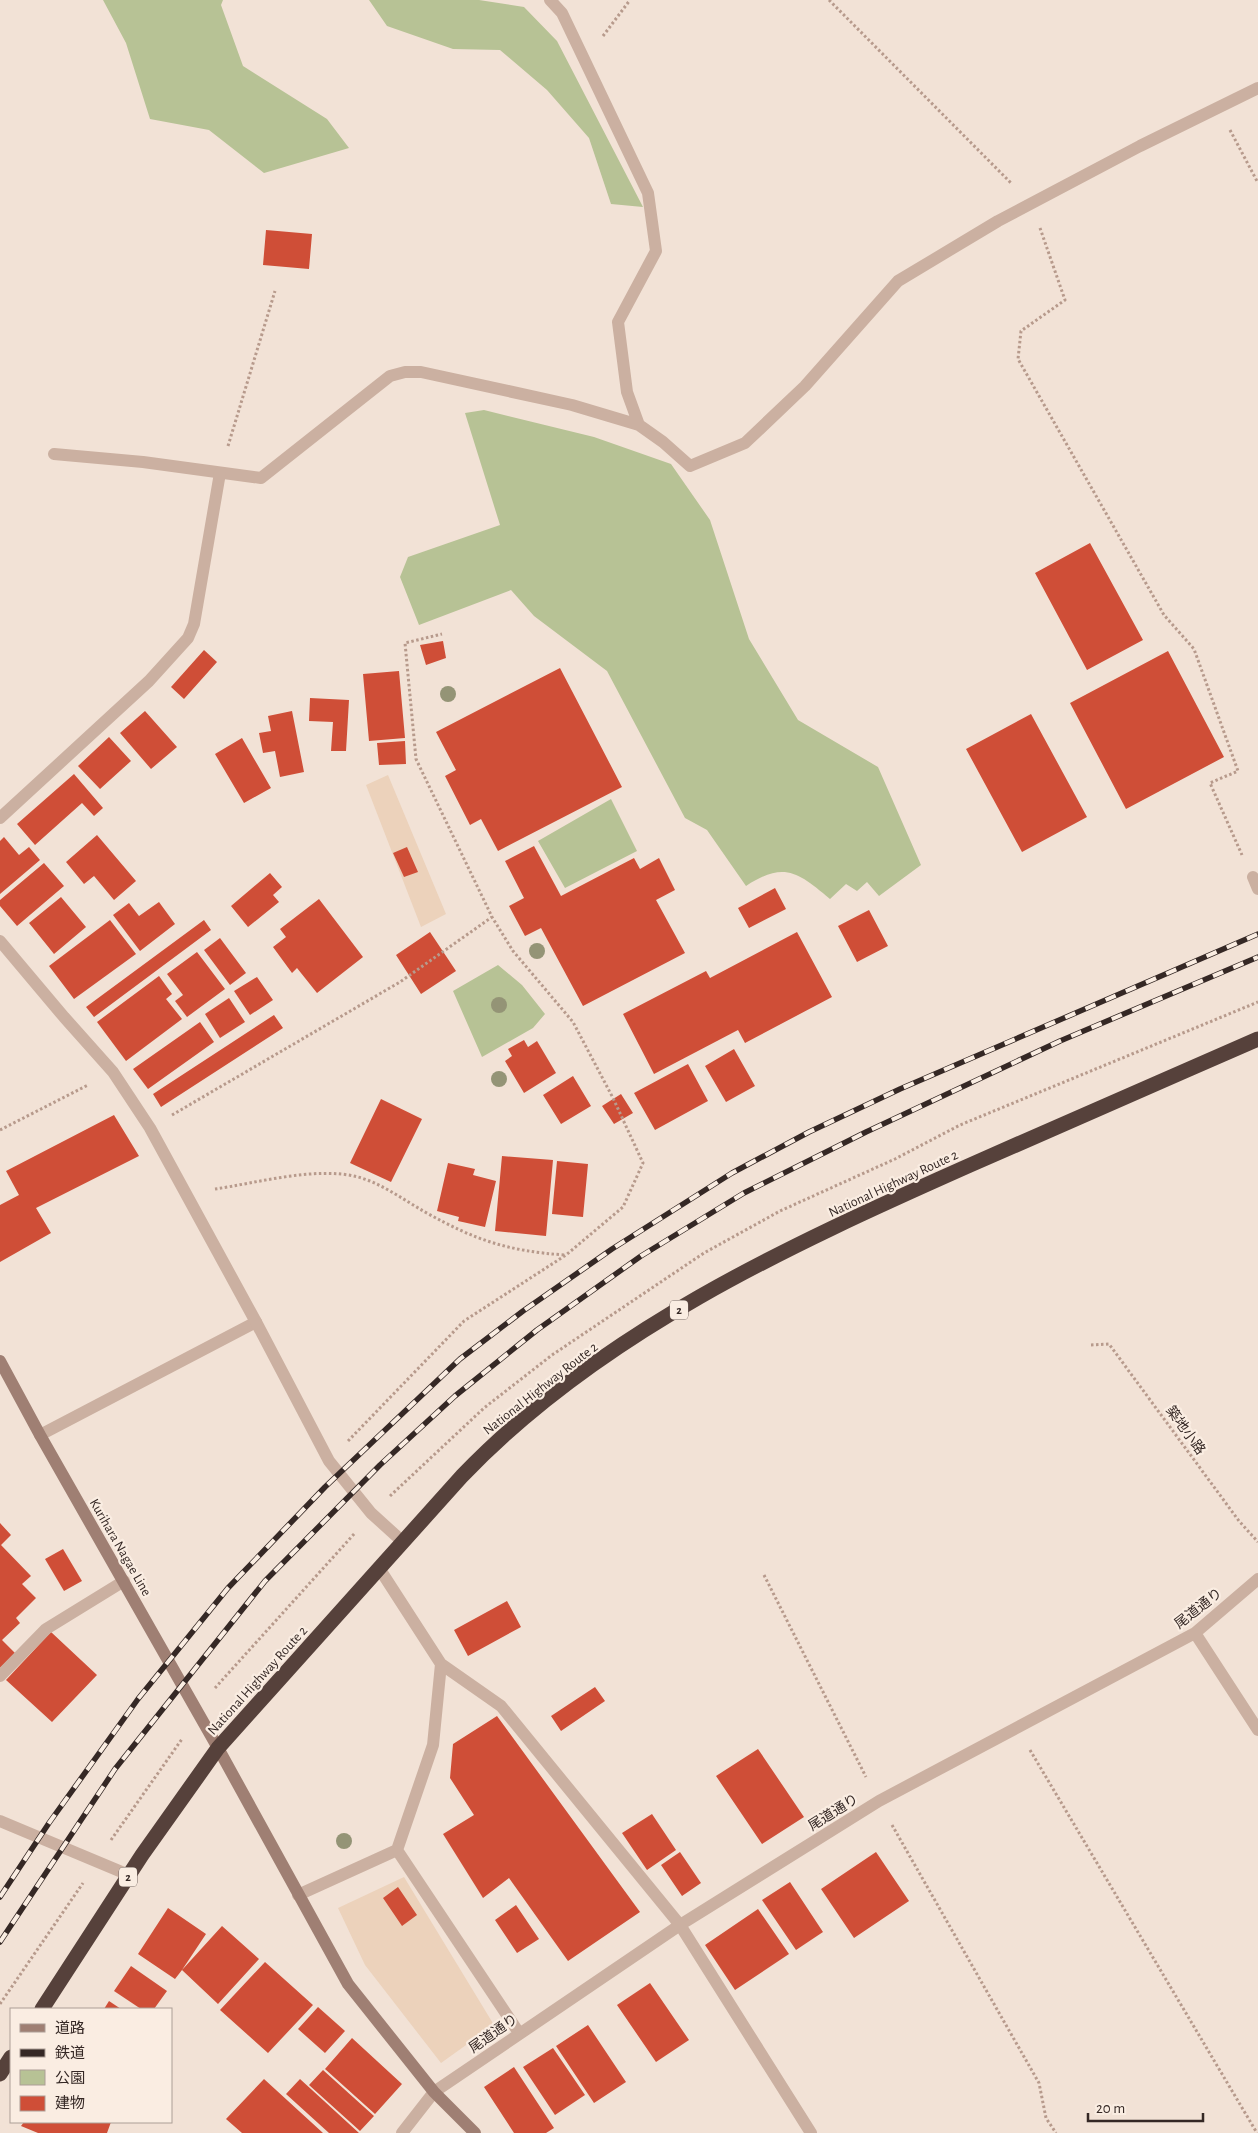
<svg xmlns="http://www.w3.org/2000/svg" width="1258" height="2133" font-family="'Alegreya Sans','Noto Sans JP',sans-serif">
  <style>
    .green { fill: #b7c295 }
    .plaza { fill: #ecd2bb }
    .building { fill: #cf4e37 }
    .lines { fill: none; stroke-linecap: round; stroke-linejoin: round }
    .path { stroke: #b79a8c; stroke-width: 3; stroke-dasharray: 2.5 2.5; stroke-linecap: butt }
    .lane { stroke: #cbb0a1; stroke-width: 12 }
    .street { stroke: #cbb0a1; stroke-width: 12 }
    .secondary { stroke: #9f7f73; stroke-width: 12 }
    .highway { stroke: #56413b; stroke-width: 15 }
    .rail-casing { stroke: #352825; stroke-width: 5.5 }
    .rail { stroke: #faede2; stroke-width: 4; stroke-dasharray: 11; stroke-linecap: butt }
    .tree { fill: #949476 }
    .labels { text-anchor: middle; stroke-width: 4.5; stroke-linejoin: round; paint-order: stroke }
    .shield { fill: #faede2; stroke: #70635e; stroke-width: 1 }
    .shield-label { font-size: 12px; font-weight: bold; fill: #352825 }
    .street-label { font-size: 14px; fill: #352825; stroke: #faede2 }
  </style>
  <rect width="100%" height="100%" fill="#f2e2d6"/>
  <path class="green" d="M103,0h120l-2,5 22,61 84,53 22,29 -85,25 -55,-43 -59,-11 -24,-76z
    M369,0h110l45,7 33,34 86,166 -32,-3 -22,-66 -42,-48 -47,-40 -47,-1 -66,-23z
    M484,410l110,27 77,27 39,56 39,119 49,81 80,47 43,98 -42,31 -12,-14 -10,9 -11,-7 -16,15c-32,-27 -46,-38 -84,-13l-39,-56 -22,-12 -78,-147 -73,-55 -23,-26 -92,35 -19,-48 8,-20 92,-32 -35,-112z
    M611,799l26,52 -72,37 -27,-47z
    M498,965l24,20 23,29 -12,14 -51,29 -29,-66z"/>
  <path class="plaza" d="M388,775l58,139 -25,13 -55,-142z
    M404,1877l90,148 -53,38 -76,-98 -27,-57z"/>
  <path class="building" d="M266,230l46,4 -3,35 -46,-4z
    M1090,543l53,97 -56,30 -52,-97z
    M443,641l3,17 -20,7 -6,-20z
    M204,650l13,12 -33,37 -13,-12z
    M1168,651l56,106 -98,52 -56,-106z
    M560,668l62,119 -124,64 -17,-32 -11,6 -25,-49 11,-6 -20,-38z
    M399,671l6,67 -36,3 -6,-67z
    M310,698l39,2 -3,51h-15l2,-29 -24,-1z
    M145,711l32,36 -26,22 -31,-36z
    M292,711l12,61 -24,5 -5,-26 -12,2 -4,-20 12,-2 -3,-15z
    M1031,714l56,103 -65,35 -56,-103z
    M109,737l22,24 -31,28 -22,-23z
    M242,738l29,50 -27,15 -29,-49z
    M405,741l1,23 -27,1 -2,-22z
    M74,774l29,34 -9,8 -12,-13 -47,42 -18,-21z
    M97,835l39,46 -22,19 -20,-24 -10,8 -18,-22z
    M4,837l15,18 10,-8 11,13 -40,34v-53z
    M534,846l27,50 73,-38 6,11 19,-11 16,32 -19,10 29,53 -102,53 -42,-78 -16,8 -16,-30 15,-8 -19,-37z
    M407,847l11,25 -14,5 -11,-24z
    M44,863l20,23 -47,40 -17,-20v-6z
    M270,873l12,14 -9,8 6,7 -31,25 -17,-21z
    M775,888l11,21 -37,19 -11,-20z
    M61,897l25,30 -32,27 -25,-31z
    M319,899l44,58 -46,36 -20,-25 -5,5 -19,-26 13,-10 -6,-8z
    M159,902l16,22 -35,27 -27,-36 16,-12 10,13z
    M869,910l19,36 -31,16 -19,-36z
    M110,920l26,34 -62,45 -25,-33z
    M204,920l7,10 -117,87 -8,-10z
    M430,932l26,39 -35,23 -25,-39z
    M797,932l35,65 -87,46 -7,-13 -84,44 -31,-60 83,-43 4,7z
    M220,938l26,35 -16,12 -26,-35z
    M197,952l28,37 -38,28 -12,-16 8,-6 -16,-21z
    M159,976l13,18 -6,5 16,20 -56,42 -29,-39z
    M257,977l16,23 -23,15 -16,-24z
    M229,998l16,24 -25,16 -15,-24z
    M274,1015l9,13 -122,79 -8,-13z
    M200,1022l14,20 -66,47 -15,-20z
    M524,1040l4,7 9,-6 19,32 -32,20 -19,-32 7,-5 -4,-7z
    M734,1049l21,37 -29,16 -21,-36z
    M688,1064l20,37 -53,29 -21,-37z
    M573,1076l18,30 -30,18 -18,-29z
    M621,1094l12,19 -19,11 -12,-18z
    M381,1099l41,20 -31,63 -41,-19z
    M114,1115l25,41 -103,52 15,25 -51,29v-57l19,-10 -13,-24z
    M502,1156l51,4 -7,76 -51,-5z
    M557,1161l31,3 -5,53 -31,-3z
    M448,1163l27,6 -2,6 23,6 -11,46 -27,-6 1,-4 -22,-6z
    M0,1523l11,12 -10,10 30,31 -9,8 14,14 -20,20 4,5 -18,17 13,13 -15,15z
    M63,1549l19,32 -18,10 -19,-32z
    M507,1601l14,26 -53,29 -14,-26z
    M51,1632l46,43 -45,47 -46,-42z
    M595,1687l10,14 -44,30 -10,-15z
    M497,1716l143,196 -72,49 -59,-83 -26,20 -40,-64 31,-19 -24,-37 3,-34z
    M758,1749l46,68 -42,27 -46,-68z
    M652,1814l24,36 -29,20 -25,-37z
    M680,1852l21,31 -19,13 -21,-31z
    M876,1852l33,49 -55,37 -33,-49z
    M790,1882l33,50 -27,18 -34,-50z
    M398,1887l19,28 -15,11 -19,-28z
    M516,1905l23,34 -22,14 -22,-33z
    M168,1908l38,26 -24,36 40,-44 37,33 -41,45 -36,-34 -7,9 -37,-25z
    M758,1909l31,45 -54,36 -30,-45z
    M265,1962l48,43 -45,48 -48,-43z
    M131,1966l36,25 -13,18h-13l-27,-18z
    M650,1983l39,57 -33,22 -39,-57z
    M109,2001l12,8h-17z
    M318,2007l27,24 -20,22 -27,-24z
    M588,2025l38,57 -32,21 -38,-57z
    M352,2038l50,46 -27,30 -50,-45z
    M553,2048l32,47 -30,20 -32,-48z
    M514,2067l40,61 -8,5h-32l-30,-46z
    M323,2070l51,46 -14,15 -51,-46z
    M264,2079l59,54h-81l-16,-14z
    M300,2079l59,54h-30l-43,-39z
    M24,2122h87l-4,11h-69l-17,-7z"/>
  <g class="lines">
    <path class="path" d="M829,0l183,184
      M603,36l27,-36
      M1230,130l28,53
      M1040,228l25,72 -44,31 -3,28 146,256 30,34 44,122 -28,12 32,72
      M228,446l47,-155
      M172,1115l228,-133 92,-65
      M0,1130l88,-45
      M215,1189c42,-6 101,-23 143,-12 23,6 46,23 67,35 50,28 82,39 140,43
      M1091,1345l18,-1 130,177 19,21
      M348,1441l116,-120 102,-66 57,-48 20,-44 -30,-65 -40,-76 -60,-71 -21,-34 -76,-158 -11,-116 37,-9
      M390,1496l94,-88 68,-53 152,-102 76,-42 115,-52 65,-34 298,-123
      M764,1575l102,202
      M215,1688l140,-155
      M1030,1750l227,383
      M892,1825l147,258 7,35 10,15
      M111,1840l71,-101
      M0,2004l83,-121"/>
    <path class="lane" d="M550,0l12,13 86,180 8,58 -38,71 9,70 12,33
      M54,454l89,8 118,16 129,-102 15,-4h16l151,33 67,20 24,17 27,24 55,-23 60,-57 93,-105 100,-60 142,-75 118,-58
      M40,1435l216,-113
      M0,1676l46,-47 78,-48"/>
    <path class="street" d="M0,818l149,-137 39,-43 6,-14 26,-151
      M1253,877l5,12
      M0,941l64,76 49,55 37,56 106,194 73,139 42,52 32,29
      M379,1568l62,96 60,42 179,219 131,208
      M1195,1633l63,97
      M441,1664l-8,81 -36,105 122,183
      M0,1821l129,54
      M298,1895l99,-45
      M402,2133l32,-41 246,-167 199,-124 316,-168 63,-54"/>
    <path class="secondary" d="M0,1361l40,74 178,313 130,236 86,108 41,41"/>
    <path class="highway" d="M42,2009l100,-154 76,-107 244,-272c138,-144 326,-230 506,-310 96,-42 193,-85 290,-127
      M0,2074l11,-17"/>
    <defs>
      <path id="rail" d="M0,1897l49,-74 89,-124 90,-111 97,-101 135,-128 63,-48 89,-62 120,-76 77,-41 91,-43 358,-155
        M0,1942l115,-173 150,-188 115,-116 75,-69 82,-66 104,-74 103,-63 122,-61 194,-91 198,-84"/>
    </defs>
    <use href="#rail" class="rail-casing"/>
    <use href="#rail" class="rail"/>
  </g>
  <g class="tree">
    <circle cx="448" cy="694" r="8"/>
    <circle cx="537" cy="951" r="8"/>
    <circle cx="499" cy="1005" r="8"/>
    <circle cx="499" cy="1079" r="8"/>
    <circle cx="344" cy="1841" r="8"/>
  </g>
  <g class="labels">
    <g class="shield">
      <rect x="670" y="1300.5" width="18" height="19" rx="4"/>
      <rect x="119" y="1867.5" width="18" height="19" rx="4"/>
    </g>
    <g class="shield-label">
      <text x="679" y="1314">2</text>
      <text x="128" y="1881">2</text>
    </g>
    <g class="street-label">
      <text transform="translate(893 1183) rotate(-25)" y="5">National Highway Route 2</text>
      <text transform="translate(540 1388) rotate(-38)" y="5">National Highway Route 2</text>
      <text transform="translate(1186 1430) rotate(54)" y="5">築地小路</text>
      <text transform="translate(121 1547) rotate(60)" y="5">Kurihara Nagae Line</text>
      <text transform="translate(1198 1608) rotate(-38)" y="5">尾道通り</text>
      <text transform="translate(257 1680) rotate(-48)" y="5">National Highway Route 2</text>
      <text transform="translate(833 1812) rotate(-32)" y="5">尾道通り</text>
      <text transform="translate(493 2033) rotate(-35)" y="5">尾道通り</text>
    </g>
  </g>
  <rect x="10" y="2008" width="162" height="115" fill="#faede2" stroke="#ab9e96"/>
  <rect x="20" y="2024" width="25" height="8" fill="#9f7f73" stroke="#ab9e96"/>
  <text x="55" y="2033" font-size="15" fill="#352825">道路</text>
  <rect x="20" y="2049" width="25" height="8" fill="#352825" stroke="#ab9e96"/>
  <text x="55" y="2058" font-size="15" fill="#352825">鉄道</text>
  <rect x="20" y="2070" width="25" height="15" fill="#b7c295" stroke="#ab9e96"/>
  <text x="55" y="2083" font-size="15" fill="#352825">公園</text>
  <rect x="20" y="2096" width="25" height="15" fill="#cf4e37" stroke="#ab9e96"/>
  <text x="55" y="2108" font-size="15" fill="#352825">建物</text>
  <path d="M1088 2113v8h115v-8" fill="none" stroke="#352825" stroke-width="2.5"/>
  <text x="1096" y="2113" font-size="15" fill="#352825" stroke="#faede2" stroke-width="4" paint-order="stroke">20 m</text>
</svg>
